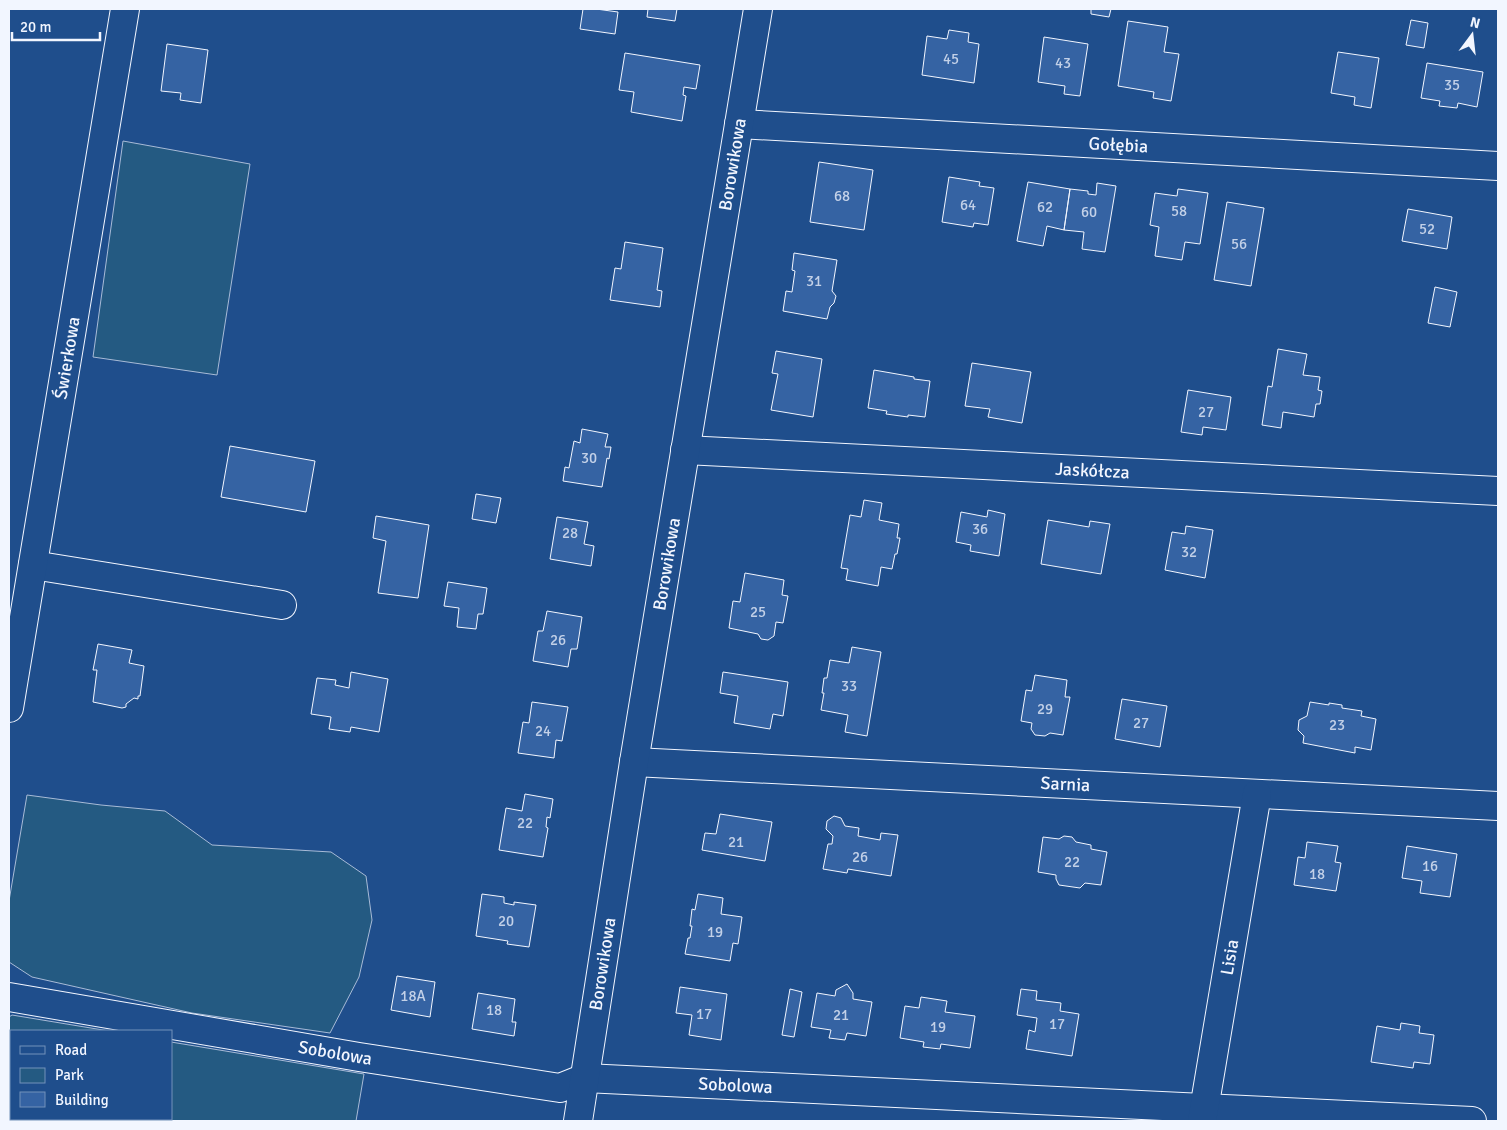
<svg xmlns="http://www.w3.org/2000/svg" width="1507" height="1130" font-family="Signika,sans-serif">
  <style>
    .green { fill: #245a82; stroke: #a8bbd7 }
    .building { fill: #3563a3; stroke: #f2f6ff }
    .lines { fill: none; stroke-linecap: round; stroke-linejoin: round }
    .minor-casing { stroke: #f2f6ff; stroke-width: 30 }
    .minor { stroke: #1f4e8c; stroke-width: 28 }
    .labels { text-anchor: middle; stroke-width: 4; stroke-linejoin: round; paint-order: stroke }
    .number-label { font-size: 15px; fill: #c3d1e8 }
    .street-label { font-size: 18px; fill: #f2f6ff; stroke: #1f4e8c }
  </style>
  <rect width="100%" height="100%" fill="#1f4e8c"/>
  <path class="green" d="M123,141l127,23 -33,211 -124,-18z
    M27,795l74,10 64,6 47,34 119,7 35,24 6,44 -13,57 -29,56 -138,-20 -160,-36 -23,-15v-61z
    M12,1015l97,16h-98v88h160v-77l193,32 -8,47h-347v-104z"/>
  <path class="building" d="M583,9h13l22,3 -3,22 -35,-5z
    M648,9h29l-2,12 -28,-4z
    M1091,9h20l-2,8 -18,-3z
    M1411,20l17,3 -4,25 -18,-3z
    M1128,21l40,6 -4,25 15,2 -8,47 -18,-3 1,-6 -36,-6z
    M949,30l20,3 -1,9 11,2 -5,39 -52,-8 5,-39 20,3z
    M1044,37l44,7 -8,52 -16,-2 1,-8 -27,-4z
    M167,44l41,6 -7,53 -21,-3 1,-7 -20,-2z
    M1338,52l41,6 -8,50 -17,-3 1,-8 -24,-4z
    M625,53l75,12 -4,24 -12,-2 -1,8 3,1 -4,25 -51,-9 3,-20 -15,-2z
    M1427,63l56,9 -6,35 -19,-4 -1,5 -18,-2 1,-5 -19,-3z
    M819,162l54,8 -9,60 -54,-8z
    M949,177l31,5 -1,4 15,2 -6,37 -14,-2 -1,4 -31,-5z
    M1028,182l42,7 -6,41 -17,-4 -4,20 -26,-5z
    M1097,183l19,3 -11,66 -23,-3 2,-17 -20,-2 6,-41 18,2v3l8,1z
    M1178,189l30,4 -8,51 -15,-2 -3,18 -27,-4 4,-29 -9,-2 5,-32 22,3z
    M1227,202l37,6 -13,78 -37,-6z
    M1408,209l44,8 -5,32 -45,-8z
    M625,242l38,6 -6,42 5,1 -2,16 -50,-7 5,-32 6,1z
    M794,253l43,7 -5,31 4,5 -2,7 -4,4 -3,12 -44,-8 3,-20 6,1 3,-21 -3,-1z
    M1435,287l22,5 -7,35 -22,-4z
    M1278,349l29,5 -4,21 17,2 -2,13 4,1 -2,13h-4l-2,13 -31,-5 -2,16 -19,-3 6,-39 4,1z
    M776,351l46,8 -9,58 -42,-7 7,-36 -6,-1z
    M972,363l59,9 -9,51 -34,-6 2,-8 -25,-3z
    M874,370l40,7v2l16,2 -5,36 -17,-2v2l-22,-3 1,-3 -19,-3z
    M1188,390l43,7 -5,33 -23,-3 -1,8 -21,-3z
    M582,429l26,5 -3,13h6l-2,12 -2,-1 -5,29 -39,-6 2,-14 4,1 5,-27 6,2z
    M230,446l85,15 -9,51 -85,-15z
    M476,494l25,4 -5,25 -24,-4z
    M864,500l18,3 -3,17 20,4 -2,14h3l-3,16h-2l-3,15 -11,-2 -3,19 -32,-6 2,-11 -7,-1 9,-53 11,2z
    M988,510l17,4 -6,42 -29,-5 1,-6 -15,-3 5,-30 26,5z
    M376,516l53,9 -11,73 -40,-5 8,-52 -13,-3z
    M557,517l31,5 -4,22 10,2 -3,20 -41,-7z
    M1048,520l41,7 1,-6 20,3 -9,50 -60,-10z
    M1186,526l27,4 -8,48 -40,-8 7,-38 13,2z
    M745,573l39,7 -2,15 6,1 -5,27 -7,-1 -2,14 -6,4 -7,-1 -3,-5 -29,-6 4,-27 7,1z
    M448,582l39,6 -4,26h-5l-2,15 -19,-2 2,-19 -15,-2z
    M547,611l35,6 -5,32h-6l-3,18 -35,-6 5,-30h5z
    M98,644l34,6 -3,13 15,3 -4,30h-2v3l-4,-1 -8,6v3l-4,1 -29,-6 4,-32h-4z
    M852,647l29,5 -14,84 -22,-4 3,-17 -27,-5 3,-17h-2l2,-15h3l3,-18 19,3z
    M351,672l37,7 -9,53 -28,-5 -1,5 -21,-3 2,-12 -20,-3 6,-36 19,2 -1,5 14,3z
    M723,672l65,10 -5,34 -10,-2 -3,15 -36,-6 4,-27 -18,-3z
    M1035,675l32,5 -2,17h5l-7,38 -13,-2 -5,3 -10,-1 -4,-6 1,-6 -11,-2 5,-31 6,1z
    M1122,699l45,7 -7,41 -45,-8z
    M532,702l36,5 -6,34 -6,-1 -2,18 -36,-5 5,-31 6,1z
    M1310,702l19,3v-2l13,2v3l20,3 -1,5 15,3 -5,31 -16,-3v6l-52,-10 1,-7 -6,-6 1,-10 8,-4z
    M525,794l28,5 -3,19 -3,-1 -1,10 2,1 -5,29 -44,-7 7,-42 16,3z
    M720,814l52,8 -7,39 -63,-11 3,-17 11,1z
    M834,816l7,2 4,8 14,2 -1,8 22,4 1,-7 17,2 -7,41 -43,-7 -1,4 -24,-4 5,-25h4l1,-8 -7,-7 1,-8z
    M1064,836l8,1 4,5 15,3v4l16,3 -6,33 -16,-2 -5,5 -21,-3 -3,-6v-4l-18,-3 5,-35 16,2z
    M1307,842l31,4 -3,16 6,1 -5,28 -42,-6 4,-28 7,1z
    M1407,846l50,8 -7,43 -30,-4 2,-12 -20,-3z
    M482,894l22,3v6l10,2v-3l22,3 -7,42 -22,-3 1,-3 -32,-5z
    M698,894l25,4 -2,16 21,3 -4,27 -5,-1 -3,18 -45,-7 3,-16h2l2,-12h-2l2,-17 3,1z
    M397,976l38,6 -5,35 -39,-7z
    M847,984l6,9v6l19,3 -6,34 -19,-3 -2,7 -16,-2 2,-8 -20,-3 6,-34 18,3 1,-6z
    M680,987l47,7 -6,46 -32,-5 3,-20 -16,-2z
    M790,989l12,3 -8,45 -12,-2z
    M1021,989l16,2 -1,9 25,3 -1,8 19,3 -7,42 -46,-7 3,-19 6,2 2,-14 -20,-3z
    M478,993l37,6 -3,23h4l-2,14 -42,-7z
    M921,997l26,4 -2,11 30,4 -5,32 -29,-4 -1,5 -17,-2 1,-5 -24,-4 5,-32 14,2z
    M1401,1023l19,3 -1,7 15,2 -4,29 -16,-2 -1,6 -42,-6 6,-36 23,4z"/>
  <g class="lines">
    <defs>
      <g id="minor">
        <path id="s1" d="M739,124l759,42"/>
        <path id="s2" d="M685,450l813,41"/>
        <path d="M33,565l249,40"/>
        <path id="s3" d="M9,708l116,-699"/>
        <path id="s4" d="M634,762l864,44"/>
        <path id="s5" d="M9,997l350,60 201,31 25,-10 887,43"/>
        <path id="s6" d="M578,1121l56,-359 124,-753"/>
        <path id="s7" d="M1202,1121l55,-327"/>
      </g>
    </defs>
    <use href="#minor" class="minor-casing"/>
    <use href="#minor" class="minor"/>
  </g>
  <g class="labels">
    <g class="number-label">
      <text x="951" y="64">45</text>
      <text x="1063" y="68">43</text>
      <text x="1452" y="90">35</text>
      <text x="842" y="201">68</text>
      <text x="968" y="210">64</text>
      <text x="1045" y="212">62</text>
      <text x="1179" y="216">58</text>
      <text x="1089" y="217">60</text>
      <text x="1427" y="234">52</text>
      <text x="1239" y="249">56</text>
      <text x="814" y="286">31</text>
      <text x="1206" y="417">27</text>
      <text x="589" y="463">30</text>
      <text x="980" y="534">36</text>
      <text x="570" y="538">28</text>
      <text x="1189" y="557">32</text>
      <text x="758" y="617">25</text>
      <text x="558" y="645">26</text>
      <text x="849" y="691">33</text>
      <text x="1045" y="714">29</text>
      <text x="1141" y="728">27</text>
      <text x="1337" y="730">23</text>
      <text x="543" y="736">24</text>
      <text x="525" y="828">22</text>
      <text x="736" y="847">21</text>
      <text x="860" y="862">26</text>
      <text x="1072" y="867">22</text>
      <text x="1430" y="871">16</text>
      <text x="1317" y="879">18</text>
      <text x="506" y="926">20</text>
      <text x="715" y="937">19</text>
      <text x="413" y="1001">18A</text>
      <text x="494" y="1015">18</text>
      <text x="704" y="1019">17</text>
      <text x="841" y="1020">21</text>
      <text x="1057" y="1029">17</text>
      <text x="938" y="1032">19</text>
    </g>
    <g class="street-label">
      <text dy="6" stroke="none"><textPath href="#s1" startOffset="380">Gołębia</textPath></text>
      <text dy="6" stroke="none"><textPath href="#s6" startOffset="969">Borowikowa</textPath></text>
      <text dy="6" stroke="none"><textPath href="#s3" startOffset="355">Świerkowa</textPath></text>
      <text dy="6" stroke="none"><textPath href="#s2" startOffset="408">Jaskółcza</textPath></text>
      <text dy="6" stroke="none"><textPath href="#s6" startOffset="564">Borowikowa</textPath></text>
      <text dy="6" stroke="none"><textPath href="#s4" startOffset="432">Sarnia</textPath></text>
      <text dy="6" stroke="none"><textPath href="#s7" startOffset="166">Lisia</textPath></text>
      <text dy="6" stroke="none"><textPath href="#s6" startOffset="159">Borowikowa</textPath></text>
      <text dy="6" stroke="none"><textPath href="#s5" startOffset="331">Sobolowa</textPath></text>
      <text dy="6" stroke="none"><textPath href="#s5" startOffset="736">Sobolowa</textPath></text>
    </g>
  </g>
  <rect width="1507" height="1130" fill="none" stroke="#f2f6ff" stroke-width="20"/>
  <rect x="10" y="1030" width="162" height="90" fill="#1f4e8c" stroke="#7391ba"/>
  <rect x="20" y="1046" width="25" height="8" fill="#1f4e8c" stroke="#7391ba"/>
  <text x="55" y="1055" font-size="15" fill="#f2f6ff">Road</text>
  <rect x="20" y="1068" width="25" height="15" fill="#245a82" stroke="#7391ba"/>
  <text x="55" y="1080" font-size="15" fill="#f2f6ff">Park</text>
  <rect x="20" y="1092" width="25" height="15" fill="#3563a3" stroke="#7391ba"/>
  <text x="55" y="1105" font-size="15" fill="#f2f6ff">Building</text>
  <g transform="translate(1472 35) rotate(15)" stroke="#1f4e8c" stroke-width="4" paint-order="stroke">
  <path d="M0-4L9 19L0 12L-9 19Z" fill="#f2f6ff"/>
  <text y="-8" font-size="14" font-weight="bold" text-anchor="middle" fill="#f2f6ff">N</text>
  </g>
  <path d="M12 32v8h88v-8" fill="none" stroke="#f2f6ff" stroke-width="2.5"/>
  <text x="20" y="32" font-size="15" fill="#f2f6ff" stroke="#1f4e8c" stroke-width="4" paint-order="stroke">20 m</text>
</svg>
